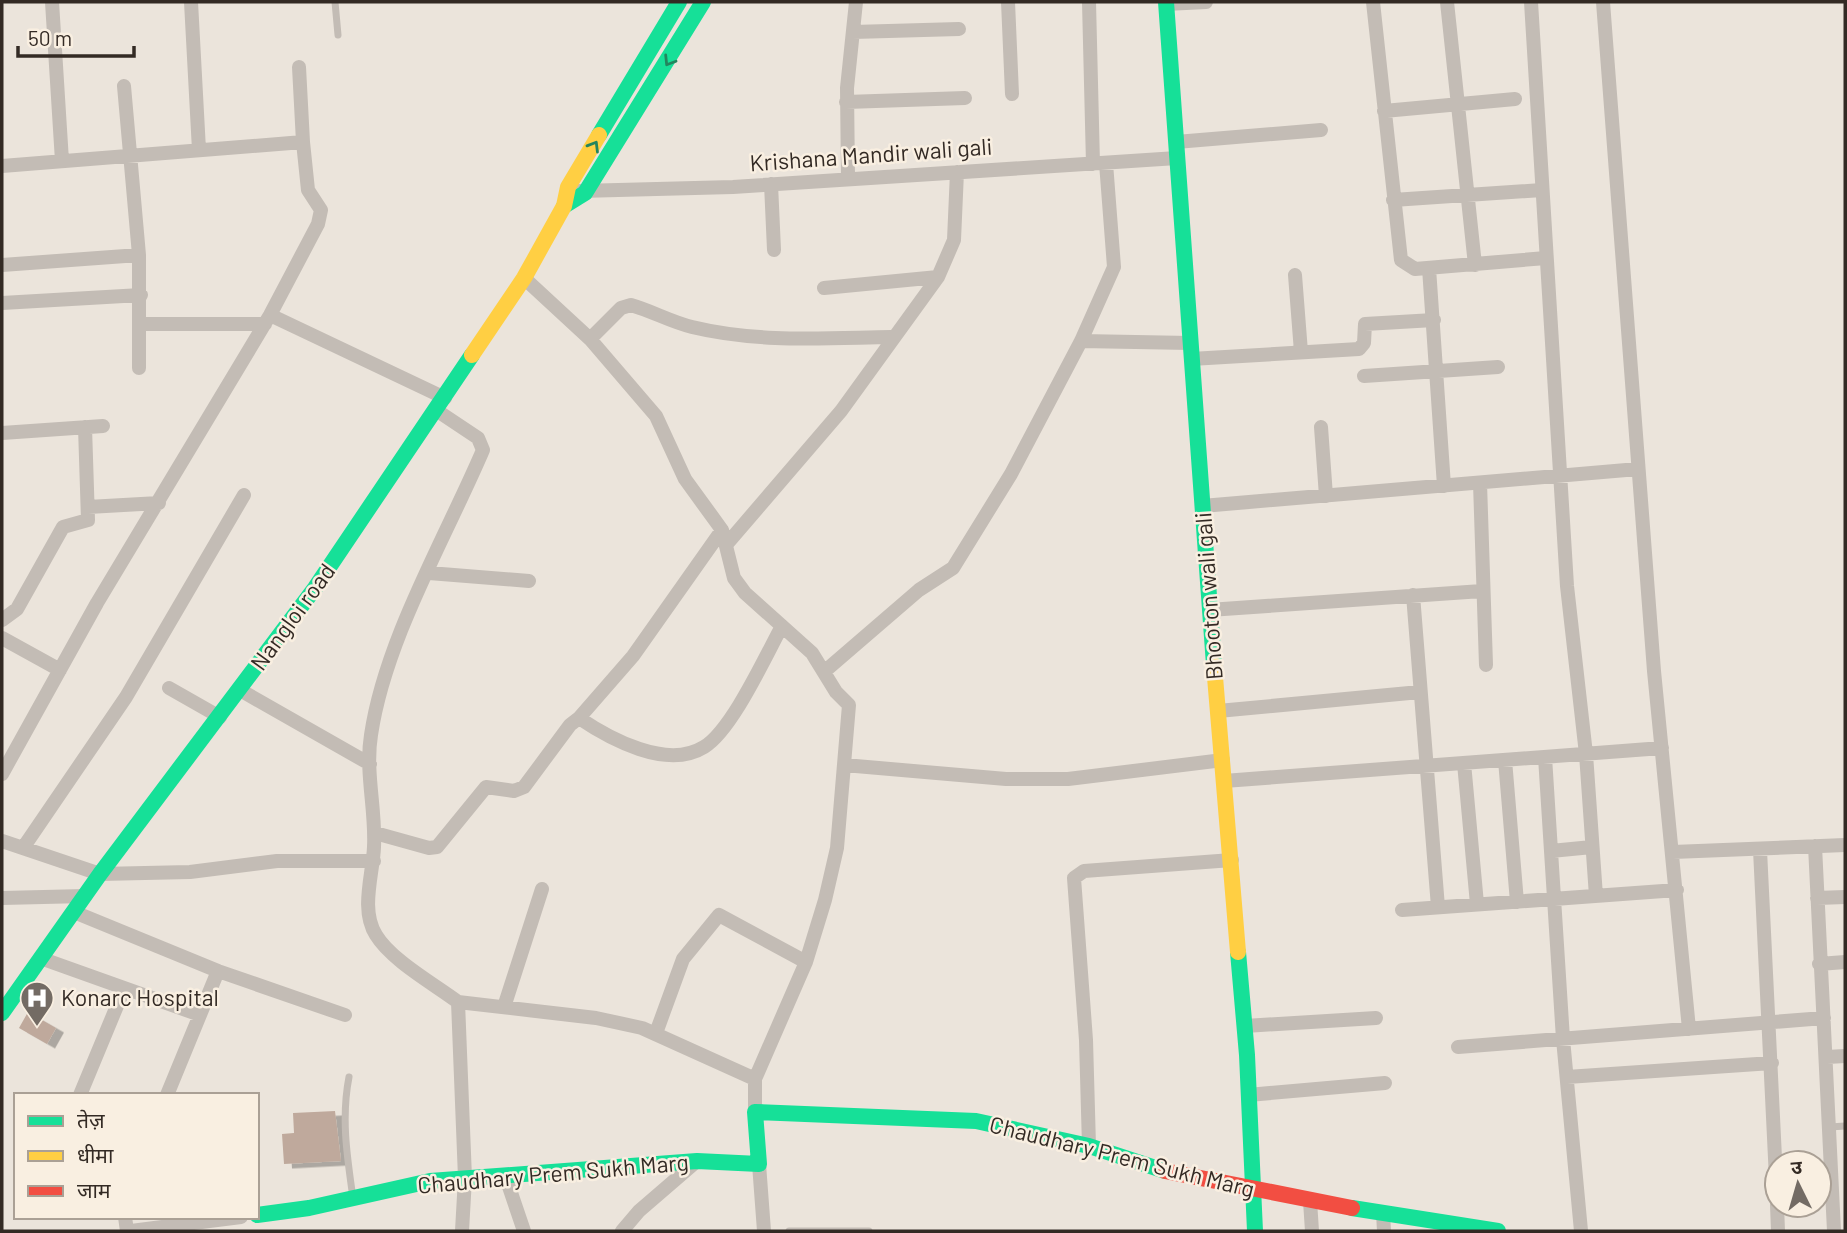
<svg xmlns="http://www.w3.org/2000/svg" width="1847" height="1233" font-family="Barlow,'Noto Sans Devanagari',sans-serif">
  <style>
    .building { fill: #bfa99c; filter: url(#shadow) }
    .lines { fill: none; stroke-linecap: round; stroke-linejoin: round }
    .lane { stroke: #c3bcb5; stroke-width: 7 }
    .street { stroke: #c3bcb5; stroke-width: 14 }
    .fast { stroke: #16e098; stroke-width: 16 }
    .slow { stroke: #ffcf43; stroke-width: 16 }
    .jam { stroke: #f24e42; stroke-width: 16 }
    .oneway { stroke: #24855e }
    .labels { text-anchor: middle; stroke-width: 5; stroke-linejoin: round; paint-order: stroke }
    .street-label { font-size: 23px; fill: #332a24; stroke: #f9efe1 }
    .poi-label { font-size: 23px; fill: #332a24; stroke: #f9efe1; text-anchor: start }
  </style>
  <defs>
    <filter id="shadow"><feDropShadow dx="8" dy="4.5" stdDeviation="0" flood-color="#0004"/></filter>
  </defs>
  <rect width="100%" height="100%" fill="#ebe4db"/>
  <path class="building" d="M28,1012l28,16 -9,16 -28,-16z
    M335,1111l6,50 -57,3 -2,-30 12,-1 -1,-20z"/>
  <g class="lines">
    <path class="lane" d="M335,2l3,33
      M349,1077c-8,41 -2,79 4,121
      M1830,1127l15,-1
      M789,1231h80"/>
    <path class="street" d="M52,2l10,159
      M191,2l8,148
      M1008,2l4,92
      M1089,2l4,162
      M1373,2l28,258 14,9 131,-11
      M1447,2l28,263
      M1531,2l36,584 19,168 10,142
      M1603,2l51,669 35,358
      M1166,4l40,-2
      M853,32l106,-3
      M124,86l15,169
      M846,102l119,-4
      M1384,111l131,-12
      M1176,142l145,-12
      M2,166l301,-24 -4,-75
      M848,179l-1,-91 9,-86
      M771,184l3,66
      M580,191l153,-4 444,-29
      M1393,200l149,-10
      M2,265l137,-10v113
      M1429,268l15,218
      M1295,275l6,77
      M524,278l66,61 66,77 29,63 37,51 12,48 11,15 67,60 24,39 13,13 -12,143 -12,52 -19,62 -51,117v33
      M824,288l114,-11
      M2,303l139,-8
      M270,315l175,83
      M140,324h125
      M590,339l31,-31 10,-3c21,6 40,17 61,22 66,16 132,11 199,10
      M1081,341l109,2
      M1191,359l168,-10 5,-6 1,-19 69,-4
      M1364,376l134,-9
      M436,410l42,28 5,12c-38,89 -98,190 -112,285 -6,37 5,75 3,112 -1,27 -14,63 2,88 15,25 58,49 82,67l7,176 -3,53
      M1321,427l5,69
      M2,433l101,-7
      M1480,483l6,182
      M1202,506l436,-37
      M88,507l71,-4
      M722,530l-89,126 -54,62c31,21 88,52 125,29 28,-17 61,-90 78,-121
      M726,545l115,-134 97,-134 16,-37 3,-68
      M429,573l100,8
      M1413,595l25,312
      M1209,610l273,-19
      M2,620l15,-11 46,-82 25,-7 -3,-93
      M2,638l58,32
      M825,671l94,-81 34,-22 58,-94 70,-133 33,-74 -8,-104
      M169,688l51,29
      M240,690l130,74
      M1218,711l202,-19
      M1545,757l18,282 18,192
      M1505,760l12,142
      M1464,763l13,141
      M844,765l162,14h62l155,-19
      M2,774l95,-171 173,-288 48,-91 3,-14 -13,-20 -5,-48
      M1224,781l438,-33
      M375,833l54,15 8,-1 49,-60 28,4 10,-4 46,-62 9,-7
      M2,841l98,33 90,-2 87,-11h97
      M1815,846l19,385
      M23,848l103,-151 118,-202
      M1760,850l17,349
      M1551,851l41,-4
      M1673,852l172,-7
      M2,898l83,-2
      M1817,898l28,-1
      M1402,910l275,-20
      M74,912l144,59 127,44
      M43,959l157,56
      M1819,964l26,-2
      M458,1002l138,16 46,10 113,51
      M504,1007l38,-118
      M1245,1026l131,-8
      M656,1033l27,-74 36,-44 87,47
      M1458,1047l366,-29
      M1827,1057l18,-1
      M1567,1077l205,-14
      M80,1095l44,-106
      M167,1095l51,-124
      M1248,1095l137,-12
      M1089,1146l-3,-106 -12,-162 10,-7 148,-11
      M759,1164l5,67
      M505,1175l19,56
      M1310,1201l2,30
      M1777,1205l1,26
      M1383,1213l1,18
      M125,1217l2,14
      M131,1231l110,-14
      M622,1231l17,-20 58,-50"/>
    <path class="fast" d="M1166,2l48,663
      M599,135l80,-133
      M564,206l21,-13 118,-191
      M1238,952l9,103 8,176
      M2,1013l98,-139 215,-286 157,-233
      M1352,1208l146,23
      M257,1215l52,-7 121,-27 267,-20 62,3 -4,-52 221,9 113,25 76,25"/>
    <path class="slow" d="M472,355l52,-77 40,-72 4,-19 31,-52
      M1214,665l24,287"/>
    <path class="jam" d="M1165,1171l187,37"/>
  </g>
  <defs><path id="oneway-chevron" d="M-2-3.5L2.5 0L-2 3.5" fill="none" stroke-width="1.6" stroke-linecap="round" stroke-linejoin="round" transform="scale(1.75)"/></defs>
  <g class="oneway">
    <use href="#oneway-chevron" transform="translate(669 61) rotate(122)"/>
    <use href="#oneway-chevron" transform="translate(594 146) rotate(-59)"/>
  </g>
  <defs>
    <symbol id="hospital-pin" viewBox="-11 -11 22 30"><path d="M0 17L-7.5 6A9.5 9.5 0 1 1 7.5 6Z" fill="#736b64" stroke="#f9efe1"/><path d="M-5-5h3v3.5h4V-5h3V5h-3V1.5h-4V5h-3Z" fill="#fff"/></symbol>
  </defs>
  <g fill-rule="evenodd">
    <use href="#hospital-pin" x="18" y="979" width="38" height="52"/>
  </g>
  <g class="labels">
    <g class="street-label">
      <text transform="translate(871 155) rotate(-4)" y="8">Krishana Mandir wali gali</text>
      <text transform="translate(1209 596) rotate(-94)" y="8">Bhooton wali gali</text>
      <text transform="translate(293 617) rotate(-54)" y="8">Nangloi road</text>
      <text transform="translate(1122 1157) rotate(14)" y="8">Chaudhary Prem Sukh Marg</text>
      <text transform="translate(553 1174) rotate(-5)" y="8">Chaudhary Prem Sukh Marg</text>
    </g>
    <g class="poi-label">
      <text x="61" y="1006">Konarc Hospital</text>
    </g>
  </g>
  <rect width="1847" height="1233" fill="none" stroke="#332a24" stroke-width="7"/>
  <rect x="14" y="1093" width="245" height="126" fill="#f9efe1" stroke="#aaa095" stroke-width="2"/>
  <rect x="28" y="1116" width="35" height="10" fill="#16e098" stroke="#aaa095" stroke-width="2"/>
  <text x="77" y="1128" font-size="21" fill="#332a24">तेज़</text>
  <rect x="28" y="1151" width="35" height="10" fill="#ffcf43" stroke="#aaa095" stroke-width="2"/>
  <text x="77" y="1163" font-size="21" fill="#332a24">धीमा</text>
  <rect x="28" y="1186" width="35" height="10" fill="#f24e42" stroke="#aaa095" stroke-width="2"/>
  <text x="77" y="1198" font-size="21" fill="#332a24">जाम</text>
  <g transform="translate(1798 1184) rotate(355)"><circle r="33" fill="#f9efe1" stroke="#aaa095" stroke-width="2"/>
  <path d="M0-5L12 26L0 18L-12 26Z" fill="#736b64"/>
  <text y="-10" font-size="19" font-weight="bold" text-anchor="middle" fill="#332a24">उ</text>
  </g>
  <path d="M18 46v10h116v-10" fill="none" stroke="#332a24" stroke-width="3.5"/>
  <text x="28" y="46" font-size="21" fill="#332a24" stroke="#f9efe1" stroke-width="5" paint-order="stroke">50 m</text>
</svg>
